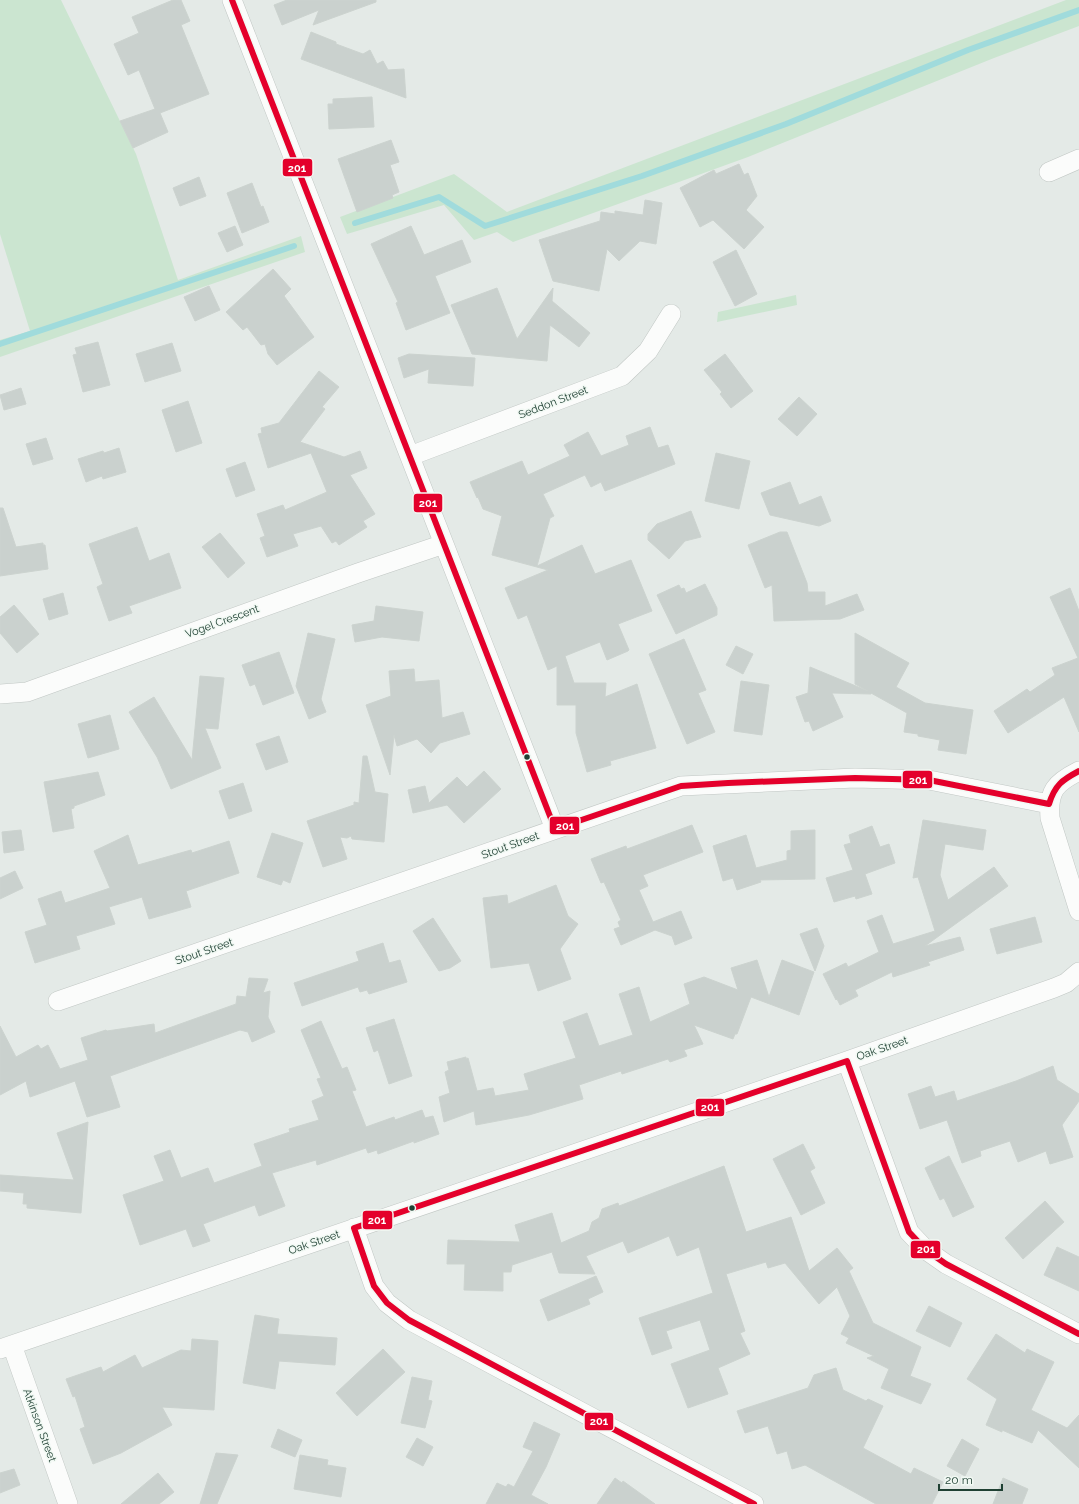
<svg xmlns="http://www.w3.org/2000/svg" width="1079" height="1504" font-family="Raleway,sans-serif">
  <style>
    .green { fill: #cbe5d0 }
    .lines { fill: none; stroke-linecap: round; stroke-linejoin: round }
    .stream { stroke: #a0dbdc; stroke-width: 6 }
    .building { fill: #cad1ce; stroke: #ccd3cf }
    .street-casing { stroke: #c1c7c4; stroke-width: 20 }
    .street { stroke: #fbfcfb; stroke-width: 19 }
    .bus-1-casing { stroke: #f2f9f4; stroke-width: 9 }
    .bus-1 { stroke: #e4002b; stroke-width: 6 }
    .bus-dot { fill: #1f4033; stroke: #f2f9f4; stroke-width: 1.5 }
    .labels { text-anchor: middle; stroke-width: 3; stroke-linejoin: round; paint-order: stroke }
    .street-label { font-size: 11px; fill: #1f4033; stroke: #f2f9f4 }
    .line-badge { stroke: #f2f9f4; stroke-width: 1.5 }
    .badge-label { font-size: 11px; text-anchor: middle; font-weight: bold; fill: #fff }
  </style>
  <rect width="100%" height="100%" fill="#e4eae7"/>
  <path class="green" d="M0,0h61l75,154 42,126 123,-44 4,16 -305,105v-17l30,-9 -30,-97z
    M1066,0h13v26l-85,32 -246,99 -235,85 -16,-10 -23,8 -30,-35 -97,29 -7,-17 114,-43 53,38z
    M796,295l1,10 -80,17 1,-10z"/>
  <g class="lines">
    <path class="stream" d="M355,223l84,-26 46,29 157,-50 144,-52 182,-74 111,-40
      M0,344l294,-98"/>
  </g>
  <path class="building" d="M173,0h8l9,21 -9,4 28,69 -49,19 8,19 -35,16 -13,-27 35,-12 -16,-39 -11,5 -14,-31 25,-11 -7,-16z
    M287,0h89v2l-63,23 6,-15 -37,15 -8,-20z
    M311,32l25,10v2l27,10 7,-4 7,14 6,-3 5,9 16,-1 2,29 -105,-39z
    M372,97l2,30 -45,2 -1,-25h5v-5z
    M391,140l8,22 -9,3 9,27 -7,3 1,3 -36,14 -19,-53z
    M739,164l5,11 4,-2 9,23 -11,14 18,17 -20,22 -31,-29 -13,7 -20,-39 34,-18 2,4z
    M199,177l7,19 -26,10 -7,-18z
    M252,183l9,24 2,-1 6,16 -27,11 -15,-40z
    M645,200l17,3 -6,41 -16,-3 -21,20 -12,-12 -8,42 -46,-10 -14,-41 61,-19 1,-9 14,2v-3l28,4z
    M235,226l8,19 -16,7 -9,-19z
    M411,226l13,29 38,-15 9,22 -36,14 15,37 -44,17 -10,-27 2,-1 -27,-58z
    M736,250l21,44 -22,12 -22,-44z
    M273,269l18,20 -7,7 30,41 -37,28 -9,-11 -3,-10 -4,1 -14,-18 -4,3 -17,-18z
    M209,286l11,24 -25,11 -11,-24z
    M497,288l20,51 36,-51 -1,13 38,32 -11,14 -29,-22 -3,36 -75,-7 -21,-49z
    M98,342l12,43 -27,7 -10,-37 4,-1 -2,-6z
    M172,343l9,28 -36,11 -9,-28z
    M409,354l66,4 -2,28 -45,-3 1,-14 -25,9 -6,-20z
    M725,354l28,37 -22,17 -11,-14 2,-2 -18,-22z
    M319,371l20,16 -17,20 3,2 -25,33 44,15 16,-6 7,17 -17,7 25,39 -12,7 4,6 -28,18 -3,-4 -4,2 -11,-17 -28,8 5,12 -31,11 -7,-19 5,-2 -8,-22 26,-9 2,5 42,-18 -16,-39 -43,15 -10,-34 4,-1 -1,-5 18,-5z
    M21,388l5,16 -22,6 -4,-15z
    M799,397l18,17 -20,22 -19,-17z
    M188,401l14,42 -26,9 -14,-42z
    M650,427l8,21 10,-3 7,19 -70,27 -4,-9 -10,5 -6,-12 -42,19 11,22 -4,2 -13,48 45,-21 13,29 36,-14 21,51 -34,13 11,26 -1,1 -21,9 -7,-18 -35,14 9,27h32l-1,14 32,-13 19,64 -46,13 1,4 -24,7 -11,-39v-28h-19v-39l-9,4 -21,-55 -9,4 -13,-31 43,-18 -56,-15 10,-39 -19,-7 -5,-12 -1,1 -7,-16 52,-21 6,14 42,-19 -6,-11 24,-13 13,24 28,-11 -3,-9z
    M46,438l7,21 -20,6 -7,-21z
    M119,448l7,24 -23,7 -1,-3 -16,6 -8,-23 25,-8 1,2z
    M716,453l34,8 -11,48 -34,-8z
    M245,462l10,28 -19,7 -10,-28z
    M790,482l9,23 22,-9 10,25 -12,5 -49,-11 -9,-22z
    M0,508h3l13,39 27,-4v2h2l3,24 -48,7z
    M691,511l10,26 -16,4 -16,18 -21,-19v-6l9,-10z
    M137,527l12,34 20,-8 12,35 -52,18 3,7 -23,8 -12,-34 6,-3 -14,-40z
    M780,532h7l20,51 1,9h17v14l32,-12 7,16 -24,9 -66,2 -2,-36 -7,3 -17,-43z
    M220,533l25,30 -17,15 -26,-31z
    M705,584l12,24v7l-41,19 -19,-39 22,-10 2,4 3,-1 2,5z
    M1070,588l9,23v121l-15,-35 -56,36 -14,-22 33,-22 3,3 25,-17 -3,-7 26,-10 -28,-61z
    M63,593l5,21 -19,6 -6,-21z
    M14,605l25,29 -22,19 -17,-20v-16z
    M376,606l47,6 -4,29 -37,-4 -27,5 -3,-17 22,-4z
    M308,633l27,6 -14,60 5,13 -17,7 -13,-33z
    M855,633l54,30 -13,24 29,16 48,7 -7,44 -28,-4 2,-10 -22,-4v-2l-14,-2 3,-19 -36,-20v1l-39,-1 11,24 -30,14 -4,-10 -4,1 -9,-25 12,-4 2,-26 58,24 -13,-7z
    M684,639l22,51 -8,3 17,39 -28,12 -38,-90z
    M736,646l17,8 -10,20 -17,-9z
    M279,652l15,41 -31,12 -8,-21 -5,2 -8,-21z
    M414,669l1,13 24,-2 3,38 21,-6 7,22 -30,9 -9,10 -14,-14 -20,7 -3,-11 -4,40 -24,-70 25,-9 -2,-25z
    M200,676l24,2 -6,51 -13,-1 16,40 -50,21 -14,-32 -28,-45 25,-15 38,63z
    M741,681l28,4 -7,50 -28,-4z
    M110,715l9,34 -31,9 -10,-34z
    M279,736l9,26 -22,8 -10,-26z
    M363,756h4l8,36 13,2 -4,48 -32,-3 -1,-3 -4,2 -7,-1 7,22 -24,8 -16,-46 47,-16v-3l5,1z
    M484,771l17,18 -37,34 -17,-18 -34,8 -5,-23 17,-4 4,17 28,-26 10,10z
    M98,772l7,23 -31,11v2l-3,1 3,19 -21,4 -9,-50z
    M243,783l9,28 -23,8 -10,-28z
    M923,820l63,10 -3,20 -38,-6 -5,31 8,25 46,-33 14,19 -83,60 35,-9 4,13 -36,12 2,3 -37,12 -1,-5 -37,18 3,6 -18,9 -3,-6 -1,1 -13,-26 23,-11 2,4 31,-15 -12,-31 15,-6 11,29 42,-13 -17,-54 -5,1z
    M692,825l11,27 -60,23 5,11 -9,4 14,32 28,-11 11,27 -17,7 -3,-9 -17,-6 -34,15 -7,-16 6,-2 -2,-5 3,-2 -17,-38 -3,1 -10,-24 35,-13 1,3z
    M872,826l8,21 9,-3 6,19 -30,11 7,20 -16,5 -1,-3 -21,6 -8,-24 27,-8 -9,-25 7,-2 -2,-8z
    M21,830l3,20 -20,3 -2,-21z
    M815,830v49l-55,1 1,2 -24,8 -4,-12 -10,3 -10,-35 33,-11 10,33 31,-8v-9l4,-1v-19z
    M272,833l31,10 -13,40 -7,-3 -2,5 -24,-8z
    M128,835l10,30 53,-15 1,3 37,-12 10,32 -53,18 5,16 -42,12 -7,-22 -33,10 6,17 -39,12 4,13 -45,14 -10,-31 22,-7 -9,-26 23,-8 4,12 45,-15 -16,-37z
    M15,871l8,17 -23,11v-21z
    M556,885l12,31 10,8 -18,25 11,30 -33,12 -9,-28 -38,5 -8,-70 24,-3 1,9z
    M1035,917l7,25 -45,12 -7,-25z
    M433,918l28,43 -11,7 -11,3 -26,-40z
    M817,928l7,18 -9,25 -15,-37z
    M383,943l6,20 11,-3 7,22 -38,12 -2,-4 -7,2 -2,-5 -56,19 -8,-23 65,-22 -3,-9z
    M757,960l12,37 13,-37 32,12 -15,43 -48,-18 -14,37h-2l-2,5 -39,-14 9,19 -19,6 3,6 -17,6 -2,-3 -46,15 -1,-3 -42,14 4,14 -54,16 -53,10 -2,-14 -30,11 -5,-25 11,-4 -5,-21 4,-2 -2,-8 19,-5v2l2,-1 9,33 16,-3 2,8 34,-6 -5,-16 52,-16 -13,-36 24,-9 12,33 34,-11 -14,-41 20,-7 11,35 40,-18 -6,-20 20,-7 34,13 -7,-22z
    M249,978l19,1 -5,14 7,-2 -2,26 7,15 -23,10 -4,-10 -8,-2 -130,46 10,31 -33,10 -12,-36 -45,16 -4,-16 -26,14v-69l16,31 22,-12 3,4 7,-4 12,24 28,-9 -7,-22 25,-8 1,1 47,-7 1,9 81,-29 1,-8 9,1z
    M394,1019l18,57 -23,8 -11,-34 -4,2 -8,-24z
    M321,1021l21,48 5,-2 9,23 -4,1 14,36 28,-10 1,3 27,-10 3,8 8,-2 6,18 -25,9v-2l-36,13 -1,-4 -9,3 -2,-5 -49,17 -1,-5 -44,13 13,33 -26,10 -4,-11 -52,19 7,17 -17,6 -7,-18 -46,16 -17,-50 41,-14 -10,-25 16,-6 11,28 27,-10 6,15 48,-17 -8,-22 36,-12 -1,-3 30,-9 -7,-19 12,-5 -7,-17 4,-1 -20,-48z
    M1053,1066l4,14 22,14v7l-17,24 11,32 -23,7 -4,-13 -28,11 -8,-21 -30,10 1,5 -19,7 -15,-43 -27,9 -12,-35 23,-8 4,11 19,-6 3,10 59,-20z
    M88,1122l-7,91 -54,-5v-4h-4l1,-11 -24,-2v-16l74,5 -17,-47z
    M803,1144l12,24 -5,3 15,32 -24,12 -28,-56z
    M949,1156l25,51 -21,10 -9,-19 -4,2 -15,-32z
    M724,1166l22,66 45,-15 18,54 28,-23 16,20 -4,3 24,52 48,24 -11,29 21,8 -10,20 -40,-16 8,-19 -22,-11 7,-2 -28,-13 3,-5 -8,-4 9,-18 -13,-29 -18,17 -34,-41 -17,5 -2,-6 -40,12 19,57 -5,2 10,21 -32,14 10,26 -40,14 -17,-44 39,-14 -10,-30 -34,11 6,17 -20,7 -13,-37 74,-25 -14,-46 -22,9 -8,-20 -41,17 -5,-12 -37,15 9,18 -36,-1 -7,-21 -40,13 -1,7h-8v19l-39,-1 1,-26h-18l1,-24 72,2 -5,-17 37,-12 9,30 28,-12 3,-9 7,-4 3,-9 16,-6 1,3z
    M1045,1201l19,21 -41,37 -18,-21z
    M1057,1247l22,10v34l-35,-16z
    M596,1276l7,16 -15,7 2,5 -42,17 -8,-21z
    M929,1306l33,17 -12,24 -34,-16z
    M255,1315l24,4 -2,15 60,4 -2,27 -56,-4 -4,28 -32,-6z
    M996,1334l29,19 2,-4 27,13 -23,48 36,18 12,-13v53l-41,-38 -6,13 -30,-13v2l-16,-7 11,-26 -30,-20z
    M192,1339l26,2 -4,69 -52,-3 10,18 -51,28 -28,11 -13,-35 5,-2 -10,-31 -2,1 -7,-18 35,-12 2,5 32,-17 7,13 39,-18 10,1z
    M383,1349l22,23 -48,44 -21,-23z
    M836,1368l7,22 23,11 2,-2 15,7 -20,42 48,26 3,-6 29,14 -11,22h-56l-71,-39 -13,4 -5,-18 -10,3 -9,-28 -23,7 -8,-22 71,-23 6,-13z
    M412,1377l20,4 -4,19 4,1 -7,27 -24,-5z
    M534,1422l26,12 -14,33 -15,28 17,9h-62l11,-21 9,4 2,-3 6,3 19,-36 -10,-4z
    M278,1429l24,11 -7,17 -24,-10z
    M417,1438l16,9 -10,19 -17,-9z
    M962,1439l17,10 -14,27 -18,-10z
    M216,1453l22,2 -21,49h-17z
    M300,1455l28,5 -1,5 19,3 -5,29 -47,-8z
    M14,1469l6,16 -20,8v-20z
    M158,1473l16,19 -15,12h-38z
    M615,1478l7,5 1,-2 32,23h-58z
    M1003,1478l25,11 -6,15h-29z"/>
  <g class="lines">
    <defs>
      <path id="street" d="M232,0l323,829
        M1049,172l30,-13
        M410,456l212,-80 26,-25 23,-37
        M0,694l27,-2 331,-119 86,-29
        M1079,771c-24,12 -31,20 -29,47l29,93
        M58,1001l623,-215 174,-8 74,2 120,24
        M847,1061l62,171 17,18 20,14 133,70
        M354,1228l20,58 13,17 22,17 345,184
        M12,1345l56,159
        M0,1349l847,-288 207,-73 12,-5 13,-11"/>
    </defs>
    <use href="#street" class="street-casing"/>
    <use href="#street" class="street"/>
    <defs>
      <path id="bus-1" d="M232,0l323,829 126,-43 47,-3 127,-5 74,2 120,24c6,-19 13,-24 30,-33
        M754,1504l-345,-184 -22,-17 -13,-17 -20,-58 493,-167 62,171 17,18 20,14 133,70"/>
    </defs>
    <use href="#bus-1" class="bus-1-casing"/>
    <use href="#bus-1" class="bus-1"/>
  </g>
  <g class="bus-dot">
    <circle cx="527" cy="757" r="3.5"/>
    <circle cx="412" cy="1208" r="3.5"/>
  </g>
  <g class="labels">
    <g class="street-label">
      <text transform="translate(553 402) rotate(-21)" y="4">Seddon Street</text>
      <text transform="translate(222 621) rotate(-20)" y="4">Vogel Crescent</text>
      <text transform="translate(510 845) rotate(-20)" y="4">Stout Street</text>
      <text transform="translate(204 951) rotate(-19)" y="4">Stout Street</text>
      <text transform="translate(882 1048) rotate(-19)" y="4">Oak Street</text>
      <text transform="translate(314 1242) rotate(-19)" y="4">Oak Street</text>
      <text transform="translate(40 1425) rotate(70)" y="4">Atkinson Street</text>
    </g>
  </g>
  <g class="line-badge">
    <rect x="282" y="158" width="31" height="19" rx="4" fill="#e4002b"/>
    <rect x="413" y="493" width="30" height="20" rx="4" fill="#e4002b"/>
    <rect x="902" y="770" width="31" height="19" rx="4" fill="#e4002b"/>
    <rect x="549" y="816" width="31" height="19" rx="4" fill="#e4002b"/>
    <rect x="695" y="1098" width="30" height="19" rx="4" fill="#e4002b"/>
    <rect x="362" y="1210" width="31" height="20" rx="4" fill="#e4002b"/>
    <rect x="910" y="1240" width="31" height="19" rx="4" fill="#e4002b"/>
    <rect x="584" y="1412" width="30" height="19" rx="4" fill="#e4002b"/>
  </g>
  <g class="badge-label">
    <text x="297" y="172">201</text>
    <text x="428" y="507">201</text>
    <text x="918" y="784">201</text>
    <text x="565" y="830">201</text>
    <text x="710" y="1111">201</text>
    <text x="377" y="1224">201</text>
    <text x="926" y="1253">201</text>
    <text x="599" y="1425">201</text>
  </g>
  <path d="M939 1484v6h63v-6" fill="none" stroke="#1f4033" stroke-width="2"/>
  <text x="945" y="1484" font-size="12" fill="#1f4033" stroke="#f2f9f4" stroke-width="3" paint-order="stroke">20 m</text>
</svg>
